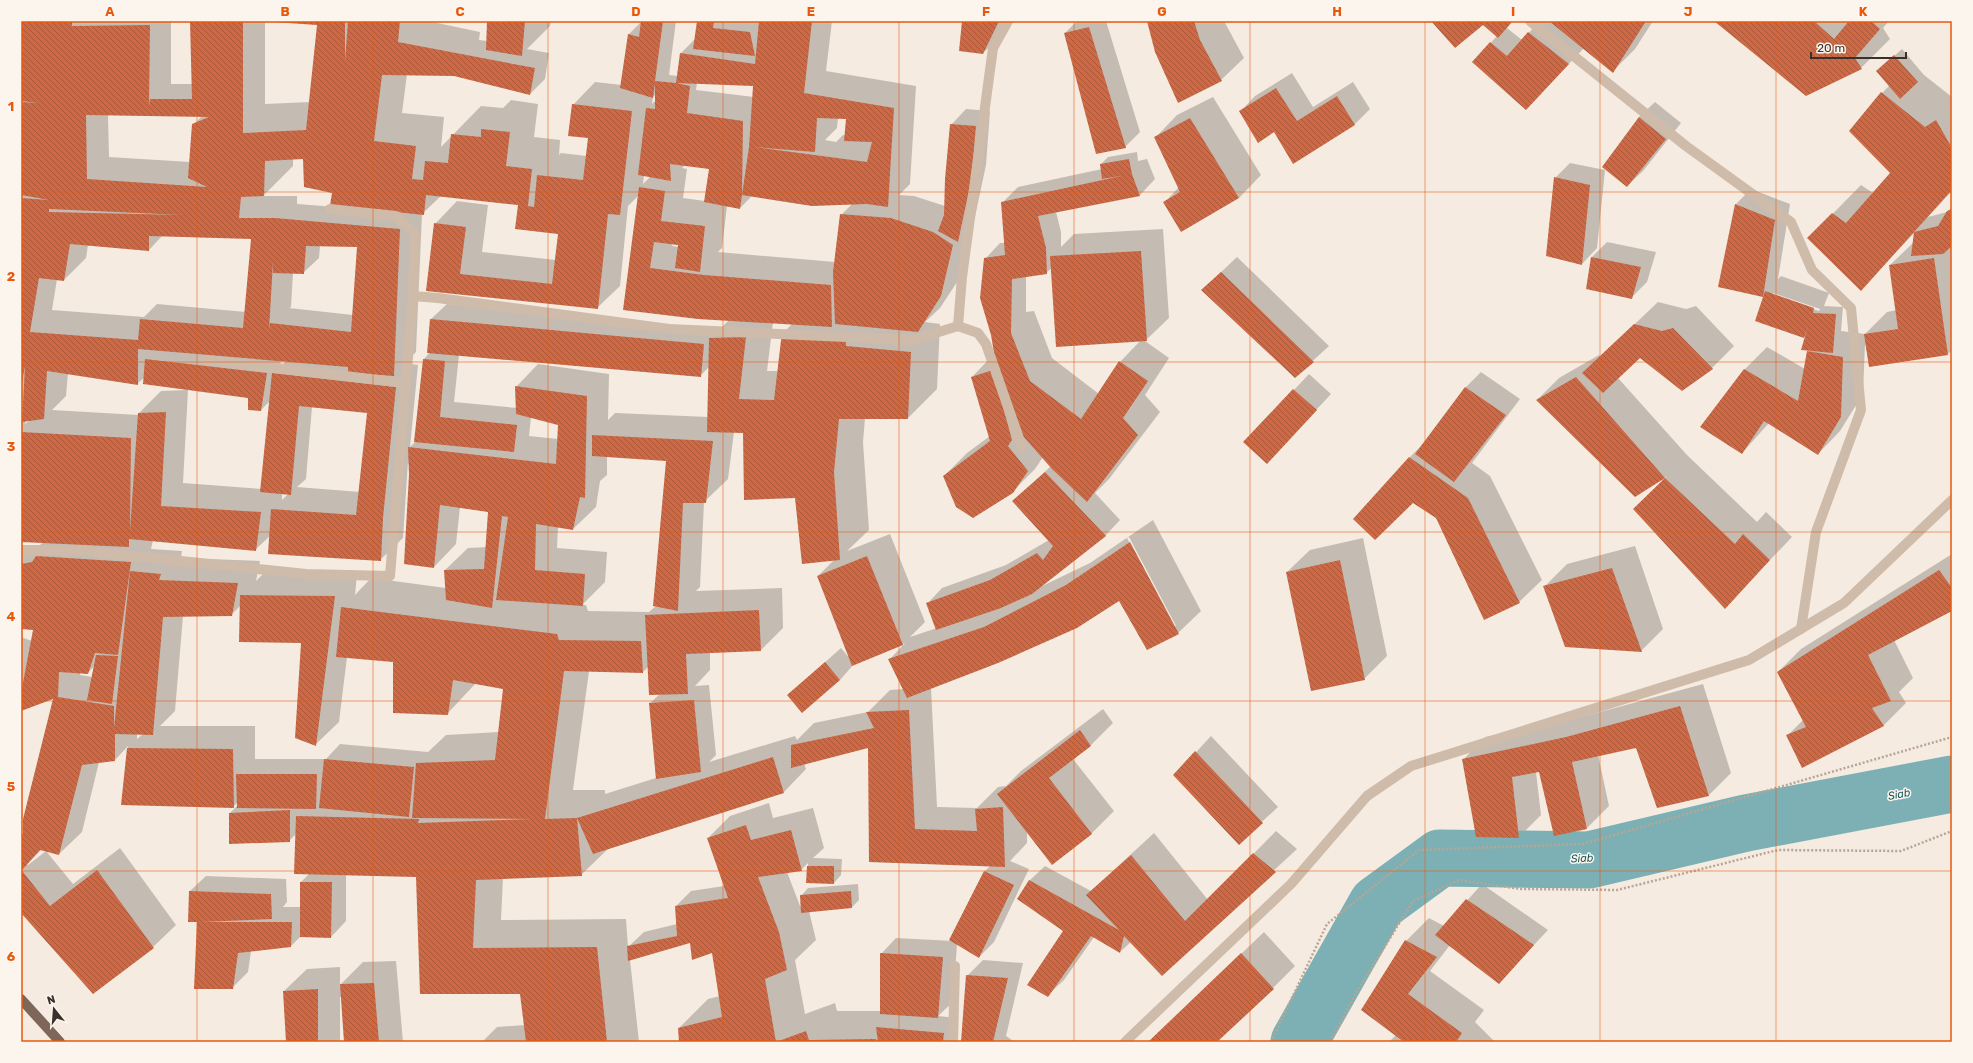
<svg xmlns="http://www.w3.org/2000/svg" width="1973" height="1063" font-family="Rubik,sans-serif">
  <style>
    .shadow { fill: #0003; fill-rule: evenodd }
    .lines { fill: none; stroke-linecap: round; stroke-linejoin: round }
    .river { stroke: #7cb0b4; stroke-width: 57 }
    .building { fill: url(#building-back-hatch); fill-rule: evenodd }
    .path { stroke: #baa594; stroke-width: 2.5; stroke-dasharray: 2 2; stroke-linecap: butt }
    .service { stroke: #cebbaa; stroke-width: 10 }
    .minor { stroke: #cebbaa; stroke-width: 10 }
    .primary { stroke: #7e675a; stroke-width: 10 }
    .grid { fill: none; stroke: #e8590c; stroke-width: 1; stroke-opacity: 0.55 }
    .labels { text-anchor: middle; stroke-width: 3; stroke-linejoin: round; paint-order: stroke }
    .water-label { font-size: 11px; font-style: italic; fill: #1c5a60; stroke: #fbf5ed }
    .neatline { fill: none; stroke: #e8590c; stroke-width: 1.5 }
    .grid-label { font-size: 13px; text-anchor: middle; font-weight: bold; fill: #e8590c }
  </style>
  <defs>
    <pattern id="building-back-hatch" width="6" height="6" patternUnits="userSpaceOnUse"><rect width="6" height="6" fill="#cd6945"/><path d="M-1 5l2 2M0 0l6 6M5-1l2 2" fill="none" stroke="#a8573a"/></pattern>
  </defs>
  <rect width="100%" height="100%" fill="#f5ebe0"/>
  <path class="shadow" d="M21,21h150v63h22l-2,-63h237l52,11 -1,8 8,1 1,-20h63l-1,5 -23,23 22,4 -4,26 -15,15 -76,-19 -47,-1 -5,39 42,4 -3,30 40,-41 22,2 8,-8 27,4 -4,33 26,3 -1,15 2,-2 26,3 2,-19 -16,-32 22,-23 27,3 7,-51 13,-13h34l-7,54 9,1 3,-23 14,-14 3,-18h134l-6,50 90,15 -6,98 -11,11 15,1 31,10 6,-81 15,-16 24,2 -4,54 -23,108 -23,35 -15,14 15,2 -3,65 -29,29h-43l-2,24 6,88 -22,21 43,-17 35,88 -15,15 27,-9 -10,-24 15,-16 64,-23 43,-25 -36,-39 38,-35 -8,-9 -8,12 -23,23 -68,-16 23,-23 23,-17 -18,-59 22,-23 -9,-95 15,-16h5l-3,-40 16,-16 84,-18 -1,-5 7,-7 29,-5 1,9 9,-2 8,20 -15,16 -84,17 5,20v15l13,-13 89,-5 6,89 -24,23 24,17 -24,37 15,17 -51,67 -14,14 25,27 -15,16 -67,52 52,-25 63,-43 48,91 -23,22 -59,-34 -188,89 6,119 40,1 21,-21 8,-1 15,-15 82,-62 10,14 -22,22 -18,14 41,52 -23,23 -64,-4v13l-17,18 19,8 -35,73 -15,15 -22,-13 -4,58 -15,14 20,2 -1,24h-277l-1,-14 29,-29 12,-3 -7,-45 -22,-9 -61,18 9,82h-157l15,-15 28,-2 -4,-32h-100l-4,-117 -71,-1v46l-15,16 -30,-1 -10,10 -40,5 -3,21 -16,16 -34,-68 -8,-29 16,-15 80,3 1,23 -4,5h18v-25l8,-8 -12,-41 -8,8 -59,-28 7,-7v-3l-4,4 -111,-3 6,-58 -13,14 -16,2 -17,70 -23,22 -17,-5 -15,15 1,1 18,-14 27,33 47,-36 56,77 -23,22 -132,-35v-76l3,-3 31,-136 -34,13v-73l11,4 2,-12 -13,-1v-81l15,2 7,-7 -22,-1zM265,22l53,2 -8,78 -45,2zM697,83h58l-1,14 -58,-7zM656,94v6l-4,4 1,-7zM108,115l94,1 -9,9 -3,37 -81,-5zM838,118h9l-1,17h-3l-7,7 -11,-2 12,-12zM304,158l29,34 17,16 -53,-4v-8h-34l30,-30v-7zM685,165l25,3 -5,33 -22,-3 4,-29 -5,-1zM644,175l7,1 -8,8zM442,195l78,9 39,29 -3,27 -74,-8 6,-47 -31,-4 -22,23 -8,66 170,18 23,-22 8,-80 11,-11 -15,114 105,11 -9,9 -273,-25 -16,15 -1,33 -6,7 -9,83 -5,5 8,-82 -13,-2 11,-11 6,-138zM752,196l100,8 -11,11 -6,47 -117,-10 4,-4 5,-42 13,2zM163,235l90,3 -7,74 -89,-8 -13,13 -92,-7 5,-31 7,1 22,-22 2,-13 61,5zM673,243l6,1v3l-7,-1zM320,246h38l-5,69 -64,-7 2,-1 2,-34h10l16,-15zM1052,268l89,72 -21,22 -21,32 -47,-36 -18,-47 -8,1v-36l20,-3zM773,322l19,2 -9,9 -5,38h-11zM459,355l241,21 9,-9v50l-94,-4 -7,7 1,-46 -71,-10 -22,23 1,21 -63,-6zM281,360l5,1 -6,6zM68,373l69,11 8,-7 104,20 12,13 9,-9 -8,88 -79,-6 5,-93 -27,1 -22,22v2l-87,-5 14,-14zM312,407l56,5 -8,80 -63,-5 9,-8zM531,417l28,7 -1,15 -29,-3zM26,420h4l-5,4zM734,432h10l52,65 39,62 -17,17 32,83 -9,-11 -53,47 14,16 38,-31 14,-16 51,-21 -15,16 14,30 -14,1 -22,22 -54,11 -17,17 -2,-4 -86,26 7,-7 -7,-70 -14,1 15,-16v-18l51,-2 22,-22 -1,-40 -86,3 4,-4 4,-85 24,-23zM607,456l60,4 -11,146 -7,6 -61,-1 -2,-6h-4l23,-23 2,-30 -50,-4 1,-21 15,2 23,-22 4,-26 7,-6zM408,461l26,106 22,-23 4,-37 29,4 -2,36 -19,1 -23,22 1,18 -75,-10 -16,17 2,-21 -93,-1 -8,8 4,-20 -79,-3 1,-7 -31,-2 2,-9 102,10 16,-15 109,25 23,-22zM282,493l6,1 -6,6zM1129,537l47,89h-2l-47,-88zM241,605l61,37 14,102 23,-22 8,-65 47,4 53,53 29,-31 28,5 -5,44 -53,3 -18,17 -88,-8 -14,15h-71v-33h-95l15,-15 8,-95 48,-1zM94,666l-2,11 -12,-2v-2h8zM649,666l11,28 -10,9 6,75 -51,16v-4h-32l16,-119 54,1zM137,733l6,1 -6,5zM869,747l1,114 121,4 -6,6 -35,69 3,1 -57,-3 -15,16v57h-44l-2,-8 -30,11 -10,-54 21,-20 -7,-29 43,-4 7,-7 -1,-16 -50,4 -7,8 1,10h-2l-13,-34 14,-2 7,-7 -1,19 27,1 7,-8 1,-16 -29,-1 11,-10 -11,-40 -40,10 -4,-15 -39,13 -22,22 16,48 -33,5 -15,15 1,18 -33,8 -16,15 -2,-28 -125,1 2,-42 78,-3 27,-26 176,-57 22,-23 -2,-6z
    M963,21h47l-4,10 -23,22z
    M1077,21h29l34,111 -15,15 -60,-114z
    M1148,21h76l20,37 -23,22z
    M1433,21h80l-6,7 15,12 18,-19h113l-18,28 -22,22 -29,-23 -43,45 -68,-31 24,-26 -14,-12z
    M1716,21h173l-6,7 7,11 -29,29z
    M1902,49l22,26 28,22v96l-1,-1 -23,25 19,-5 5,-5v143l-4,4 -78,12 -5,-23 -2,51 -23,37 -22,23 -49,-31 -27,30 3,-84 22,-22 38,22 5,-19 -3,-17 -3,4 -39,-41 -45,-10 16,-82 15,-15 39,15 -12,75 3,-3 48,17 -5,13 19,1 -2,24 24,3 22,-22 10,-2 -7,-45 23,-22 2,-11 -54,57 -52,-51 52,-53 12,8 18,-20 -9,-80 8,-8 -5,-21zM1773,293l47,16 -1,2 -46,-16z
    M1292,73l21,34 40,-25 17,27 -15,15 -61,38 -20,-31 -34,-19 15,-16z
    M1213,97l48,78 -22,23 -74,4 14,-15 -24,-49 22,-23z
    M1655,102l26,21 -38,48 -16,15 -24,-20 36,-49z
    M1570,163l35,7 -8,78 -15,16 -27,-86z
    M1607,242l49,10 -9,30 -16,16 -44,-10 5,-31z
    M1237,257l92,89 -34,31 -77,-102z
    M1658,302l28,7 10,-3 38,40 -22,22 -72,-11 -22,21 69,77 70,67 9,-10 26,25 -67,70 -90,-98 32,-33 -32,20 -98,-96 22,-22 40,-23 1,2z
    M1481,372l39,27 -48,64 18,13 52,104 -23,22 -82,-84 -24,-16 -4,-44 17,-17 40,-54z
    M1309,374l22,20 -64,69 -22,-21z
    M1363,538l24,118 -23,23 -77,-107 23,-22z
    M1635,546l28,83 -22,22 -97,-64 23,-23z
    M1952,554v56l-58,30 19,38 -14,14 7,11 -22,22 -82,42 -14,-32 15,-15 -25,-48 23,-23z
    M1703,684l28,89 -23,23 -72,-49 -38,8 11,51 -22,22 -48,-57 -3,1 5,43 -22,22 -56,-77 22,-23 104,-22z
    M1211,736l67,71 -39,36 -64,-68z
    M1276,831l21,18 -135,125 -31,-32 -11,10 -26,-15 -30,43 -16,15 16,-64 -35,-50 16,-15 46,25 63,-58 54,67z
    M1482,884l66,46 -49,52 -49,-37 -20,26 54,39 -9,12 20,20h-106l7,-7 10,-94 23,-23 15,8z
    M1264,932l31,34 -22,22 -57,54h-67z
    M983,960l40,3 -17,73 9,6h-53l5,-66z
    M396,961l7,81h-58l-3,-45h-2v45h-53l-3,-51 23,-22 33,-2v18l23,-23z"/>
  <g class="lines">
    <path class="river" d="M1299,1042l78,-138 63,-46 149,2 157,-37 206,-39"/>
  </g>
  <path class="building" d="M21,21h51v5l78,-1 -1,81 1,-7h42l-2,-78h53v112l63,-3 11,-105 -57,-4h85v40l3,-40h52l-2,21 137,26 -5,27 -76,-19 -72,-1 -8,66 42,5 -4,33 11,1 2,-19 23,2 3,-29 30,3v-8l29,3 -4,34 26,3 -4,37 6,1 3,-32 46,5 5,-42 -20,-2 4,-32 60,7 -12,104 -12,-1 -10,95 -172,-18 8,-68 32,4 -6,47 92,10 6,-50 -43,-5 3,-24 -92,-10 -2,20 -94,-10 2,-12 -28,-6 -1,-28 -38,2 -1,35 -23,1 -2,21h36l125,11 -6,147 -46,-3v-6l-210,-18v36l-91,-14 -3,48 -22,3 3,-56 -4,21v-189l28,2 -28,-5v-93l18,1 -18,-2zM86,115l123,2 -17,7 -4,54 19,9 -120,-8zM49,209l134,6 -134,-3zM149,236l102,3 -8,89 -103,-9 -2,21 -108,-8 9,-54 25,3 6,-37 79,7zM306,246l51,1 -6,85 -81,-9 -1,7 4,-68v11l31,1z
    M487,21h38l-3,35 -36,-6z
    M641,21h22l-8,60 21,2 4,-30 75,11 4,-43h53l-8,72 90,15 -6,99 -21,-3 -55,2 -70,-11 -2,14 -36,-7 5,-33 -39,-5 1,17 -33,-6 8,-67 9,1v-26l-2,15 -33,-10 8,-54 11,3zM676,83l77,3 -4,61 -7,48 1,-74 -56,-8 3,-27zM817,118l29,1 -2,22 28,1 -5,20 -113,-15 61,5z
    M697,21h17l-1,7 37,4 5,24 -62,-7z
    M962,21h37l-16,33 -24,-3z
    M1147,21h47l6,19 22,41 -44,22 -23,-51z
    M1431,21h78l2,2 -13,15 -15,-13 -28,23z
    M1549,21h97l-33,52z
    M1714,21h100l20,18 15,-18h22l9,8 -25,29 7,11 -56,27z
    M1089,27l37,121 -30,6 -32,-121z
    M1528,32l41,32 -43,46 -54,-48 18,-20 17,14z
    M1894,55l24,27 -18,17 -24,-28z
    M1276,88l21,33 40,-25 18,29 -62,39 -19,-32 -16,11 -19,-32z
    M1881,92l44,35 11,-7 16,28v47l-2,-3 -89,99 -54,-53 25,-25 14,10 44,-50 -41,-42z
    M1639,117l27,22 -39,48 -25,-20z
    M1190,118l49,80 -58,34 -18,-30 17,-10 -26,-55z
    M950,124l26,2 -5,55 -13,61 -20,-11 6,-16 1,-36z
    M1129,159l3,15 8,22 -102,20 8,32 1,26 -35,5 -1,54 19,48 51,38 38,-58 29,20 -25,37 15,17 -51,67 -35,-33 -29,-33 -28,-77 -4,-24 -11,-37 4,-40 21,-3 -4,-53 120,-26 -19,3 -2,-15z
    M1554,177l36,8 -8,80 -36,-9z
    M639,187l26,4 -4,30 44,5 -5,46 -25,-4 3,-23 -24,-3 -4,26 54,7 127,10 1,42 -134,-8 -75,-9z
    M1735,204l40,16 -12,77 2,-6 49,17 -1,5 23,1 -3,39 -32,-3 7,-24 -4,12 -49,-17 8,-24 -45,-10z
    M1952,209v37l-9,8 -32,2 3,-24 24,-6 9,-15z
    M840,214l51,4 42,14 20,13 -12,51 -23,36 -83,-8 -2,-52z
    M1141,251l6,90 -91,6 -6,-91z
    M1591,257l50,10 -9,32 -46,-10z
    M1934,258l14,97 -79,12 -5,-33 34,-5 -9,-64z
    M1221,272l93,90 -19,16 -94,-88z
    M430,319l274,25 -3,33 -274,-24z
    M1634,324l28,7 11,-3 40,41 -31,22 -42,-33 -37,35 -21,-20z
    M782,332l64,1v13l65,6 -3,67h-69l-5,53 6,88 -38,4 -7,-66 -51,2 -1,-67 -36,-1 2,-94 37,-1 -7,62 35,1z
    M1807,351l36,6 -2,60 -23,38 -54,-34 -22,33 -42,-27 44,-58 54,32z
    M145,359l122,14 -6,38 -13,-1v-12l-105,-14z
    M423,359l22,2 -5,56 77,8 -3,27 -100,-10z
    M993,370l19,70 -4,6 20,25 -15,22 -40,25 -17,-11 -13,-31 47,-35 -19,-64z
    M272,373l124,14 -13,131 -2,43 -113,-7 3,-45 85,6 11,-102 -68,-7 -8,89 -31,-3z
    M1576,377l89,101 70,66 8,-10 27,26 -45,49 -92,-100 32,-31 -30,19 -99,-97z
    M515,386l72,10 -2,102 -5,-1 -7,33 -37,-6 -1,46 50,4 -2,32 -87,-6 12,-83 -6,-1 -10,92 -46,-8 -2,-30 40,-1 4,-57 -48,-7 -6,63 -30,-4 5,-89 -1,-28 148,17 2,-39 -42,-11z
    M1465,387l41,28 -52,67 -39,-28z
    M1293,389l24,21 -50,54 -24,-22z
    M166,412l-5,94 100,6 -5,39 -127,-12v8l-108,-5v-110l110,6 -1,93 8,-118z
    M592,435l121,6 -7,62h-23l-5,108 -25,-5 13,-145 -74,-5z
    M1409,457l59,41 52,105 -36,17 -48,-102 -23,-15 -38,37 -22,-21z
    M1045,472l61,64 -74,58 -31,14 -65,22 -10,-27 64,-23 47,-27 6,7 10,-14 -41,-45z
    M1130,542l49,92 -32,16 -28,-49 -42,27 -79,35 -91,35 -19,-39 96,-32 82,-42z
    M36,556l95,6 -13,93 -23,-2 -7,21 -29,-2 -1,25 56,9v22l16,-157 31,3 -2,6 79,3 -6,33 -69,1 -10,118 -38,-1v27l-33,4 -23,90 -19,-5 -18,20 -1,-34 2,-2v-15l30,-120 -32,12v-18l12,-63 -12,-1v-65l11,-2z
    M867,556l36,89 -51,21 -35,-90z
    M1340,560l25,120 -54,11 -25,-119z
    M1612,568l30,84 -77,-5 -22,-61z
    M1939,570l13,18v23l-84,44 23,46 -19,7 12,18 -82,42 -16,-33 20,-8 -29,-55z
    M240,595l95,1 -19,150 -21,-8 6,-95 -62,-1z
    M341,607l216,27 2,6 82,1 2,32 -79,-2 -19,148 32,-1 196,-61 11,36 -191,61 -16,-36 5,58 -106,4 -3,68 124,-1 10,95h-81l-6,-48h-100l-4,-117 -122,-3 2,-58 123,3 -1,4 115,-4 -121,-1 4,-55 79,-3 8,-71 -50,-9 -5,35 -55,-2v-51l-57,-5z
    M759,610l2,41 -75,3 2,40 -39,1 -4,-80z
    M96,655l22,1 -6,48 -25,-4z
    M825,662l15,18 -38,33 -15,-18z
    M694,700l7,72 -45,7 -7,-76z
    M1680,706l29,90 -52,12 -21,-60 -64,14 15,67 -33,7 -15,-64 -27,5 7,61 -43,-1 -14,-78 104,-22z
    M909,710l6,119 62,2 -2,-22 28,-2 2,60 -136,-5 -1,-114 -77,20v-23l83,-17 -8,-16z
    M1080,730l11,16 -42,32 43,56 -40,31 -55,-71z
    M127,748l106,1 1,59 -113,-3z
    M1195,751l68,72 -24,22 -66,-70z
    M324,759l90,8 -5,50 -90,-9z
    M236,774h81l-1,35 -79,-1z
    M290,810v32l-61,2v-31z
    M746,825l5,15 40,-10 11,41 -44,6 21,55 8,38 -22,9 11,63 30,-11 3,9 67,-1 1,3h-198l-1,-14 44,-11 -10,-64 -20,7 -2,-17 -62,18 -1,-15 50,-10 -2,-30 53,-8 -21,-60z
    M1253,853l23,19 -114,104 -38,-40 -4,17 -29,-17 -43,61 -21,-12 36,-54 -46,-32 12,-19 90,50 -33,-35 45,-40 54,66z
    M807,866h27v18l-28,-1z
    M97,870l57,78 -61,46 -72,-81v-39l2,-2 27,34z
    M984,871l30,14 -35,73 -30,-18z
    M300,882h32l-1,56 -31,-1z
    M189,891l82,3 1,25 -71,3h91l-1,25 -53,6 -5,36h-39l3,-67h-9z
    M851,891l1,17 -51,5 -1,-18z
    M1466,899l68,46 -35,39 -64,-49z
    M1405,940l32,17 -29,37 54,39 -6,9h-52l-43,-32z
    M880,953l63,4 -5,61 -58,-4z
    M1241,953l33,36 -57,53h-69z
    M966,975l42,3 -15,64h-32z
    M374,983l5,59h-35l-4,-58z
    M318,989v53h-32l-3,-51z
    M876,1027l68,6 -1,9h-65z"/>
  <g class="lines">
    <path class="path" d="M1271,1042l56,-118 92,-74 164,-6 369,-107
      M1330,1042l28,-52 55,-89 46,-21 62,9 96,1 161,-40 123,1 51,-20"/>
    <path class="service" d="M1530,21l156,125 105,76 21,48 39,38 10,102 -45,122 -15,97"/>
    <path class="minor" d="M330,209l66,7 19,18 -2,62
      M958,326l20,7 8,11 36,103
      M205,360l200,23
      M21,550h53l232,24 84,2 23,-280 25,2 231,31 244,11 45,-14 4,-49 31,-229 15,-27
      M953,1042l2,-76
      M1125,1042l166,-158 76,-88 44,-30 338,-106 95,-57 108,-103"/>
    <path class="primary" d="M21,999l39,43"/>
  </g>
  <path class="grid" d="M197,21v1021M373,21v1021M548,21v1021M723,21v1021M899,21v1021M1074,21v1021M1250,21v1021M1425,21v1021M1600,21v1021M1776,21v1021M21,192h1931M21,362h1931M21,532h1931M21,701h1931M21,871h1931"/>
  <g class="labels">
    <g class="water-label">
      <text transform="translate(1899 794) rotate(-11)" y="4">Siab</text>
      <text transform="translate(1582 858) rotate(-3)" y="4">Siab</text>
    </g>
  </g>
  <rect width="1973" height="1063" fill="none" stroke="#fbf5ed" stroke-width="44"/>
  <g transform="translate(54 1009) rotate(343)" stroke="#fbf5ed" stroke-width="3" paint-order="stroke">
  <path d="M0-3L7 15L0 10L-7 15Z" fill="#3b302a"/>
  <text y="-6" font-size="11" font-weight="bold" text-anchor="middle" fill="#3b302a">N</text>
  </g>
  <path d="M1811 52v6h95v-6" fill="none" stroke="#3b302a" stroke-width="2"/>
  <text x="1817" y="52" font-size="12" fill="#3b302a" stroke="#fbf5ed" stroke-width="3" paint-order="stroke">20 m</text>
  <rect x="22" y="22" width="1929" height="1019" class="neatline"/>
  <g class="grid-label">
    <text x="110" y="16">A</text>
    <text x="285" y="16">B</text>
    <text x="460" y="16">C</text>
    <text x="636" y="16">D</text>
    <text x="811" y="16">E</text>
    <text x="986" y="16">F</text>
    <text x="1162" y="16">G</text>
    <text x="1337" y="16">H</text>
    <text x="1513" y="16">I</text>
    <text x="1688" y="16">J</text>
    <text x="1863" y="16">K</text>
    <text x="11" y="111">1</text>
    <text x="11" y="281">2</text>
    <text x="11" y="451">3</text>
    <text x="11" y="621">4</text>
    <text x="11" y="791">5</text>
    <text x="11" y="961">6</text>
  </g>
</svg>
